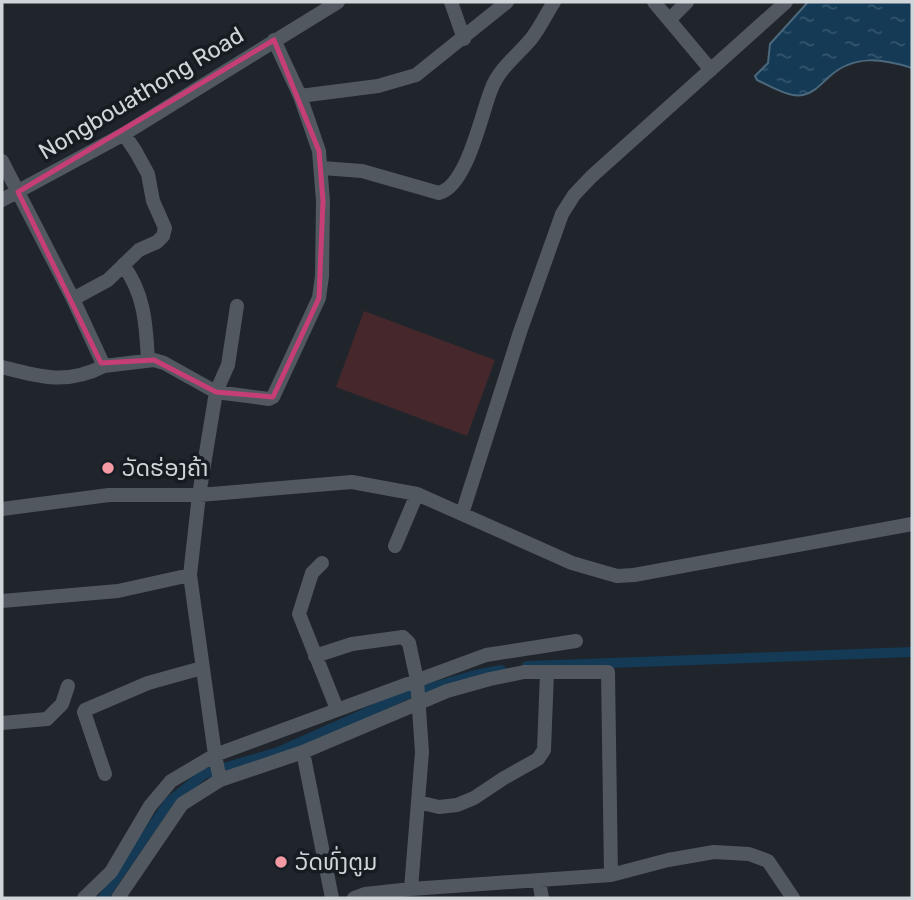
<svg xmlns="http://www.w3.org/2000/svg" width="914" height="900" font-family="Rubik,'Noto Sans Lao',sans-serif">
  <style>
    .grass { fill: #46282c }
    .water { fill: url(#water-ripples); stroke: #4c687d; stroke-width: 2 }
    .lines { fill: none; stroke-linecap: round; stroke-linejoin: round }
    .canal { stroke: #143a56; stroke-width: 10 }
    .minor { stroke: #51585f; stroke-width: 14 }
    .marked { fill: none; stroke: #c53e74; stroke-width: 5; stroke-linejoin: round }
    .poi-dot { fill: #f49aa4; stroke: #151c22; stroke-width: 2.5 }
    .labels { text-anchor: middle; stroke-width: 7; stroke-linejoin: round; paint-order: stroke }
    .street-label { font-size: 23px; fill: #d0d5d9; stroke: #151c22 }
    .poi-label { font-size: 23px; fill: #d0d5d9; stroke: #151c22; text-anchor: start }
  </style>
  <defs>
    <pattern id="water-ripples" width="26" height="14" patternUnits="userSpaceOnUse" patternTransform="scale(1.75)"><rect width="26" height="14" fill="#143a56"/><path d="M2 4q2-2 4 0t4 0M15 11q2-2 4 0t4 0" fill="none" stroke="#35566e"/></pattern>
  </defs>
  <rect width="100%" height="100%" fill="#1f252b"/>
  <path class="grass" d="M364,311l131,49 -28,76 -131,-49z"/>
  <path class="water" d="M808,2h104v66c-29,-9 -57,-14 -82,8 -8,7 -16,17 -27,19 -14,3 -33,-9 -46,-15l-2,-4 13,-13 2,-19z"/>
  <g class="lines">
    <path class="canal" d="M527,666l385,-14
      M103,898l66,-96 35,-28 74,-22 128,-57 69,-20 26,-5"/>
    <path class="minor" d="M451,2l13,37
      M654,2l57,68
      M669,20l18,-18
      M300,96l78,-10 38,-11 91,-73
      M2,161l71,138 31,67 50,-6 10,3 52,29 53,7 4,-2 46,-99 3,-22 1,-75 -4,-50 -19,-55 -26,-56
      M322,168l40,3 77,22c28,-7 42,-78 52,-103 8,-22 26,-34 40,-51 9,-11 15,-25 23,-37
      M2,200l122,-66 214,-132
      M123,265c22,29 23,61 25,95
      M73,299l35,-19 31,-30 18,-8 6,-6 2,-8 -12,-27 -5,-27 -12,-22 -12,-18
      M2,367c38,10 65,18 102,-1
      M2,509l107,-14h90l153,-13 65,12 155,69 45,13 17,-1 278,-51
      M462,514l58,-182 42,-118 12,-19 17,-18 195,-175
      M395,546l22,-52
      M322,563l-10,10 -13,41 38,95
      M2,601l116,-10 72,-16
      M315,656l37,-12 51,-7 6,6 8,37 5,72 -11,137
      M2,723l45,-4 15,-15 6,-18
      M303,752l29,146
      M105,774l-21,-62 1,-2 63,-27 54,-15
      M220,780l-5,-25 -25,-180 9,-80 17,-103 12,-27 9,-59
      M418,802l21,5 18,-2 17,-7 30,-20 34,-19 6,-9 3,-78
      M539,881l3,17
      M84,898l27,-26 39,-66 21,-25 44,-26 271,-100 90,-14
      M118,898l64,-94 38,-24 83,-28 144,-61 43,-12 34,-7h84l3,203
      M354,898l11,-4 46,-5 200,-14 57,-15 46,-8 35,2 19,7 25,37"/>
  </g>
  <path class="marked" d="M274,40l45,111 4,50 -4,97 -46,99 -57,-5 -62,-32 -53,3 -83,-171z"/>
  <g class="poi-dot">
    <circle cx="108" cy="468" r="7"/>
    <circle cx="281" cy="862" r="7"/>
  </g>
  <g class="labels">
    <g class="street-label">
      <text transform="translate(141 93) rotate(-31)" y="8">Nongbouathong Road</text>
    </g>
    <g class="poi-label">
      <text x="122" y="476">ວັດຮ່ອງຄ້າ</text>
      <text x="295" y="870">ວັດທົ່ງຕູມ</text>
    </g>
  </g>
  <rect width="914" height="900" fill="none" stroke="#d0d5d9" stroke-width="7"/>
</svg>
